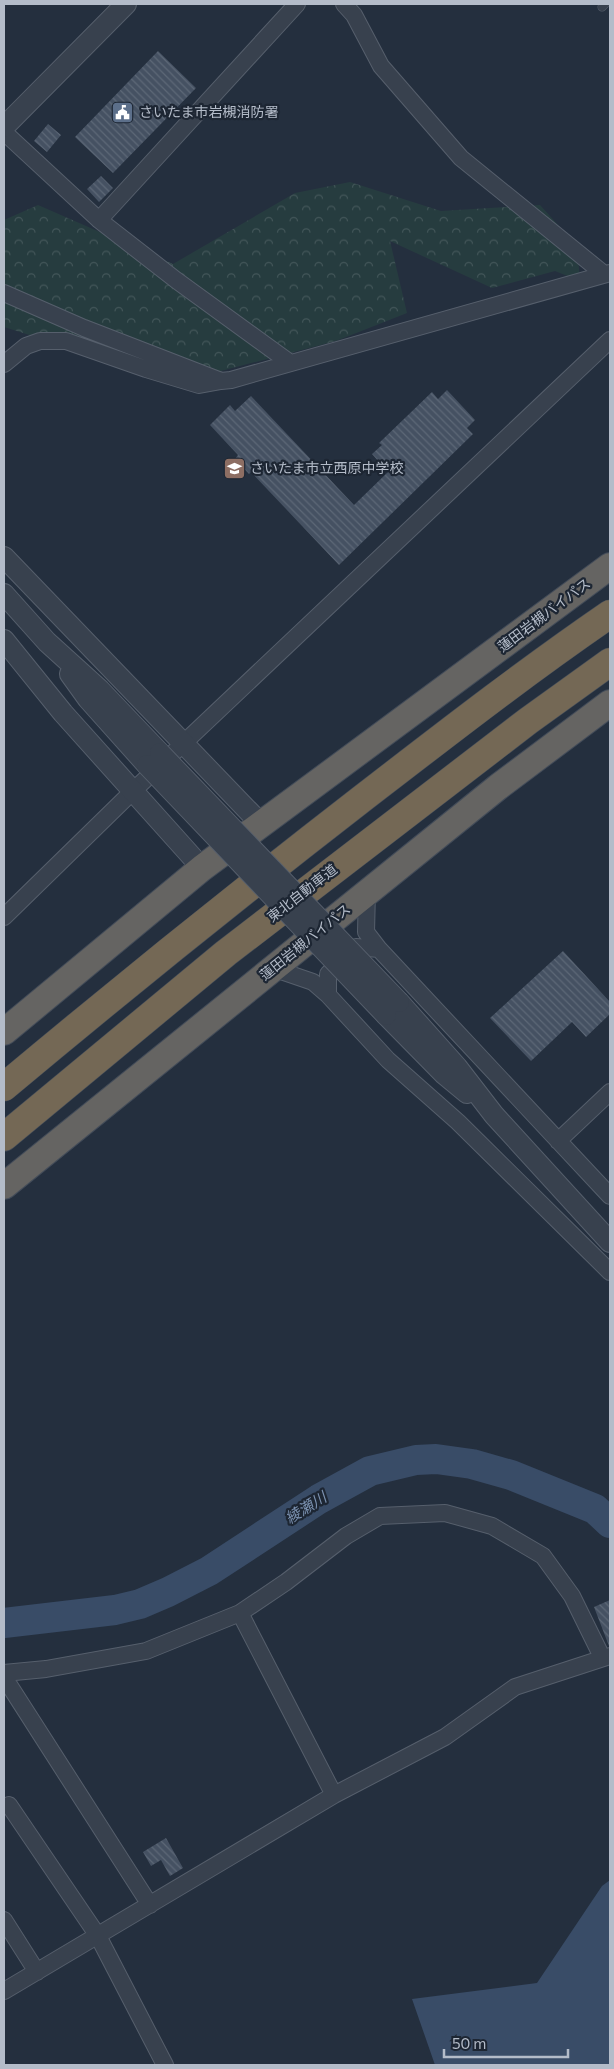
<svg xmlns="http://www.w3.org/2000/svg" width="614" height="2069" font-family="Commissioner,'Noto Sans JP',sans-serif">
  <style>
    .forest { fill: url(#forest-crowns) }
    .water { fill: #394c67 }
    .lines { fill: none; stroke-linecap: round; stroke-linejoin: round }
    .river { stroke: #394c67; stroke-width: 30 }
    .building { fill: url(#building-back-hatch) }
    .service-casing { stroke: #565f6c; stroke-width: 9 }
    .minor-casing { stroke: #565f6c; stroke-width: 18 }
    .tertiary-casing { stroke: #565f6c; stroke-width: 22 }
    .trunk-casing { stroke: #434c59; stroke-width: 28 }
    .motorway-casing { stroke: #434c59; stroke-width: 29 }
    .service { stroke: #38414e; stroke-width: 8 }
    .minor { stroke: #38414e; stroke-width: 16 }
    .tertiary { stroke: #38414e; stroke-width: 20 }
    .trunk { stroke: #656462; stroke-width: 26 }
    .motorway { stroke: #746855; stroke-width: 28 }
    .tertiary-bridge-casing { stroke: #565f6c; stroke-width: 22; stroke-linecap: butt }
    .tertiary-bridge { stroke: #38414e; stroke-width: 20 }
    .labels { text-anchor: middle; stroke-width: 4.5; stroke-linejoin: round; paint-order: stroke }
    .poi-label { font-size: 14px; fill: #b4bcc9; stroke: #1d2633; text-anchor: start }
    .street-label { font-size: 14px; fill: #b4bcc9; stroke: #1d2633 }
    .water-label { font-size: 15px; font-style: italic; fill: #7c92b1; stroke: #1d2633 }
  </style>
  <defs>
    <pattern id="forest-crowns" width="20" height="18" patternUnits="userSpaceOnUse" patternTransform="scale(1.25)"><rect width="20" height="18" fill="#263c3f"/><path d="M2 6a3 3 0 1 1 6 0M12 15a3 3 0 1 1 6 0" fill="none" stroke="#435659"/></pattern>
    <pattern id="building-back-hatch" width="6" height="6" patternUnits="userSpaceOnUse" patternTransform="scale(1.25)"><rect width="6" height="6" fill="#455162"/><path d="M-1 5l2 2M0 0l6 6M5-1l2 2" fill="none" stroke="#5d6877"/></pattern>
  </defs>
  <rect width="100%" height="100%" fill="#242f3e"/>
  <path class="forest" d="M350,182l91,29 99,-6 37,41 3,35 -25,-10 -63,17 -102,-47 17,72 -71,28 -138,36 -159,-39 -35,-11v-107l34,-15 135,59 122,-71z"/>
  <path class="water" d="M610,1880v185h-175l-23,-66 125,-16 65,-97z"/>
  <g class="lines">
    <path class="river" d="M4,1623l111,-13 25,-6 28,-12 41,-21 110,-72 51,-28 46,-11 20,-1 36,5 39,11 84,34 15,14"/>
  </g>
  <path class="building" d="M158,51l38,37 -83,85 -38,-36z
    M48,124l13,11 -14,17 -13,-11z
    M101,176l12,12 -14,14 -12,-13z
    M447,390l28,30 -8,8 6,6 -134,131 -88,-93 -2,2 -14,-15 3,-4 -28,-30 20,-20 5,6 16,-15 103,109 34,-33 -16,-18 10,-9 -3,-2 53,-51 6,7z
    M563,951l47,51v12l-24,23 -14,-15 -41,39 -41,-43z
    M610,1600v46h-1l-15,-39z
    M166,1838l17,30 -13,8 -9,-16 -10,6 -8,-14z"/>
  <g class="lines">
    <defs>
      <path id="service" d="M602,7l3,-3"/>
      <path id="minor" d="M344,4l10,11 27,51 80,92 143,116
        M4,132l95,88 77,60 113,82
        M99,220l198,-216
        M4,293l80,35 137,53 10,-1 379,-107
        M4,364l22,-18 14,-5h26l80,28 53,16 22,-4
        M367,891l-1,41 13,17
        M4,917l129,-126 477,-451
        M272,968l41,14 15,13
        M558,1141l52,-49
        M610,1196l-231,-247 -23,-2 -28,27v21l60,65 70,62 152,150
        M240,1613l94,182
        M4,1673l42,-4 100,-18 94,-38 46,-31 60,-46 34,-20 65,-3 47,13 51,30 29,40 30,61
        M4,1677l146,228
        M9,1805l89,131 67,129
        M4,1920l33,52
        M4,1991l330,-196 111,-58 70,-50 95,-31"/>
      <path id="tertiary" d="M4,127l122,-123
        M4,557l257,267
        M4,594l43,48 53,48 60,63
        M4,640l59,73 139,155
        M70,674l18,25 59,66
        M399,1002l58,65 37,48 116,127
        M386,1015l58,59 23,19"/>
      <path id="trunk" d="M4,1032l198,-164 408,-302
        M4,1186l494,-399 112,-84"/>
      <path id="motorway" d="M4,1087c117,-98 235,-193 355,-286 83,-64 165,-128 251,-187
        M4,1137l222,-184 302,-232 82,-59"/>
    </defs>
    <use href="#service" class="service-casing"/>
    <use href="#minor" class="minor-casing"/>
    <use href="#tertiary" class="tertiary-casing"/>
    <use href="#trunk" class="trunk-casing"/>
    <use href="#motorway" class="motorway-casing"/>
    <use href="#service" class="service"/>
    <use href="#minor" class="minor"/>
    <use href="#tertiary" class="tertiary"/>
    <use href="#trunk" class="trunk"/>
    <use href="#motorway" class="motorway"/>
    <defs>
      <path id="tertiary-bridge" d="M160,753l239,249
        M147,765l239,250"/>
    </defs>
    <use href="#tertiary-bridge" class="tertiary-bridge-casing"/>
    <use href="#tertiary-bridge" class="tertiary-bridge"/>
  </g>
  <defs>
    <symbol id="civic-square" viewBox="-11 -11 22 22"><rect x="-9" y="-9" width="18" height="18" rx="4" fill="#5c6f8a" stroke="#1d2633"/><path d="M-.6-6.5H3V-4.5H.6V-3L4-1V1h2V6H-6V1h2V-1L-.6-3ZM-1.2 2.5V6h2.4V2.5Z" fill="#fff"/></symbol>
    <symbol id="school-square" viewBox="-11 -11 22 22"><rect x="-9" y="-9" width="18" height="18" rx="4" fill="#8d6e63" stroke="#1d2633"/><path d="M0-5L7-2L0 1L-7-2ZM-4 1L0 2.5L4 1V4Q0 6-4 4Z" fill="#fff"/></symbol>
  </defs>
  <g fill-rule="evenodd">
    <use href="#civic-square" x="110" y="100" width="25" height="25"/>
    <use href="#school-square" x="222" y="456" width="25" height="25"/>
  </g>
  <g class="labels">
    <g class="poi-label">
      <text x="139" y="117">さいたま市岩槻消防署</text>
      <text x="250" y="473">さいたま市立西原中学校</text>
    </g>
    <g class="street-label">
      <text transform="translate(544 615) rotate(-37)" y="5">蓮田岩槻バイパス</text>
      <text transform="translate(302 893) rotate(-38)" y="5">東北自動車道</text>
      <text transform="translate(305 942) rotate(-39)" y="5">蓮田岩槻バイパス</text>
    </g>
    <g class="water-label">
      <text transform="translate(306 1508) rotate(-32)" y="5">綾瀬川</text>
    </g>
  </g>
  <rect width="614" height="2069" fill="none" stroke="#b4bcc9" stroke-width="10"/>
  <path d="M444 2049v8h124v-8" fill="none" stroke="#b4bcc9" stroke-width="2.5"/>
  <text x="452" y="2049" font-size="15" fill="#b4bcc9" stroke="#1d2633" stroke-width="4" paint-order="stroke">50 m</text>
</svg>
